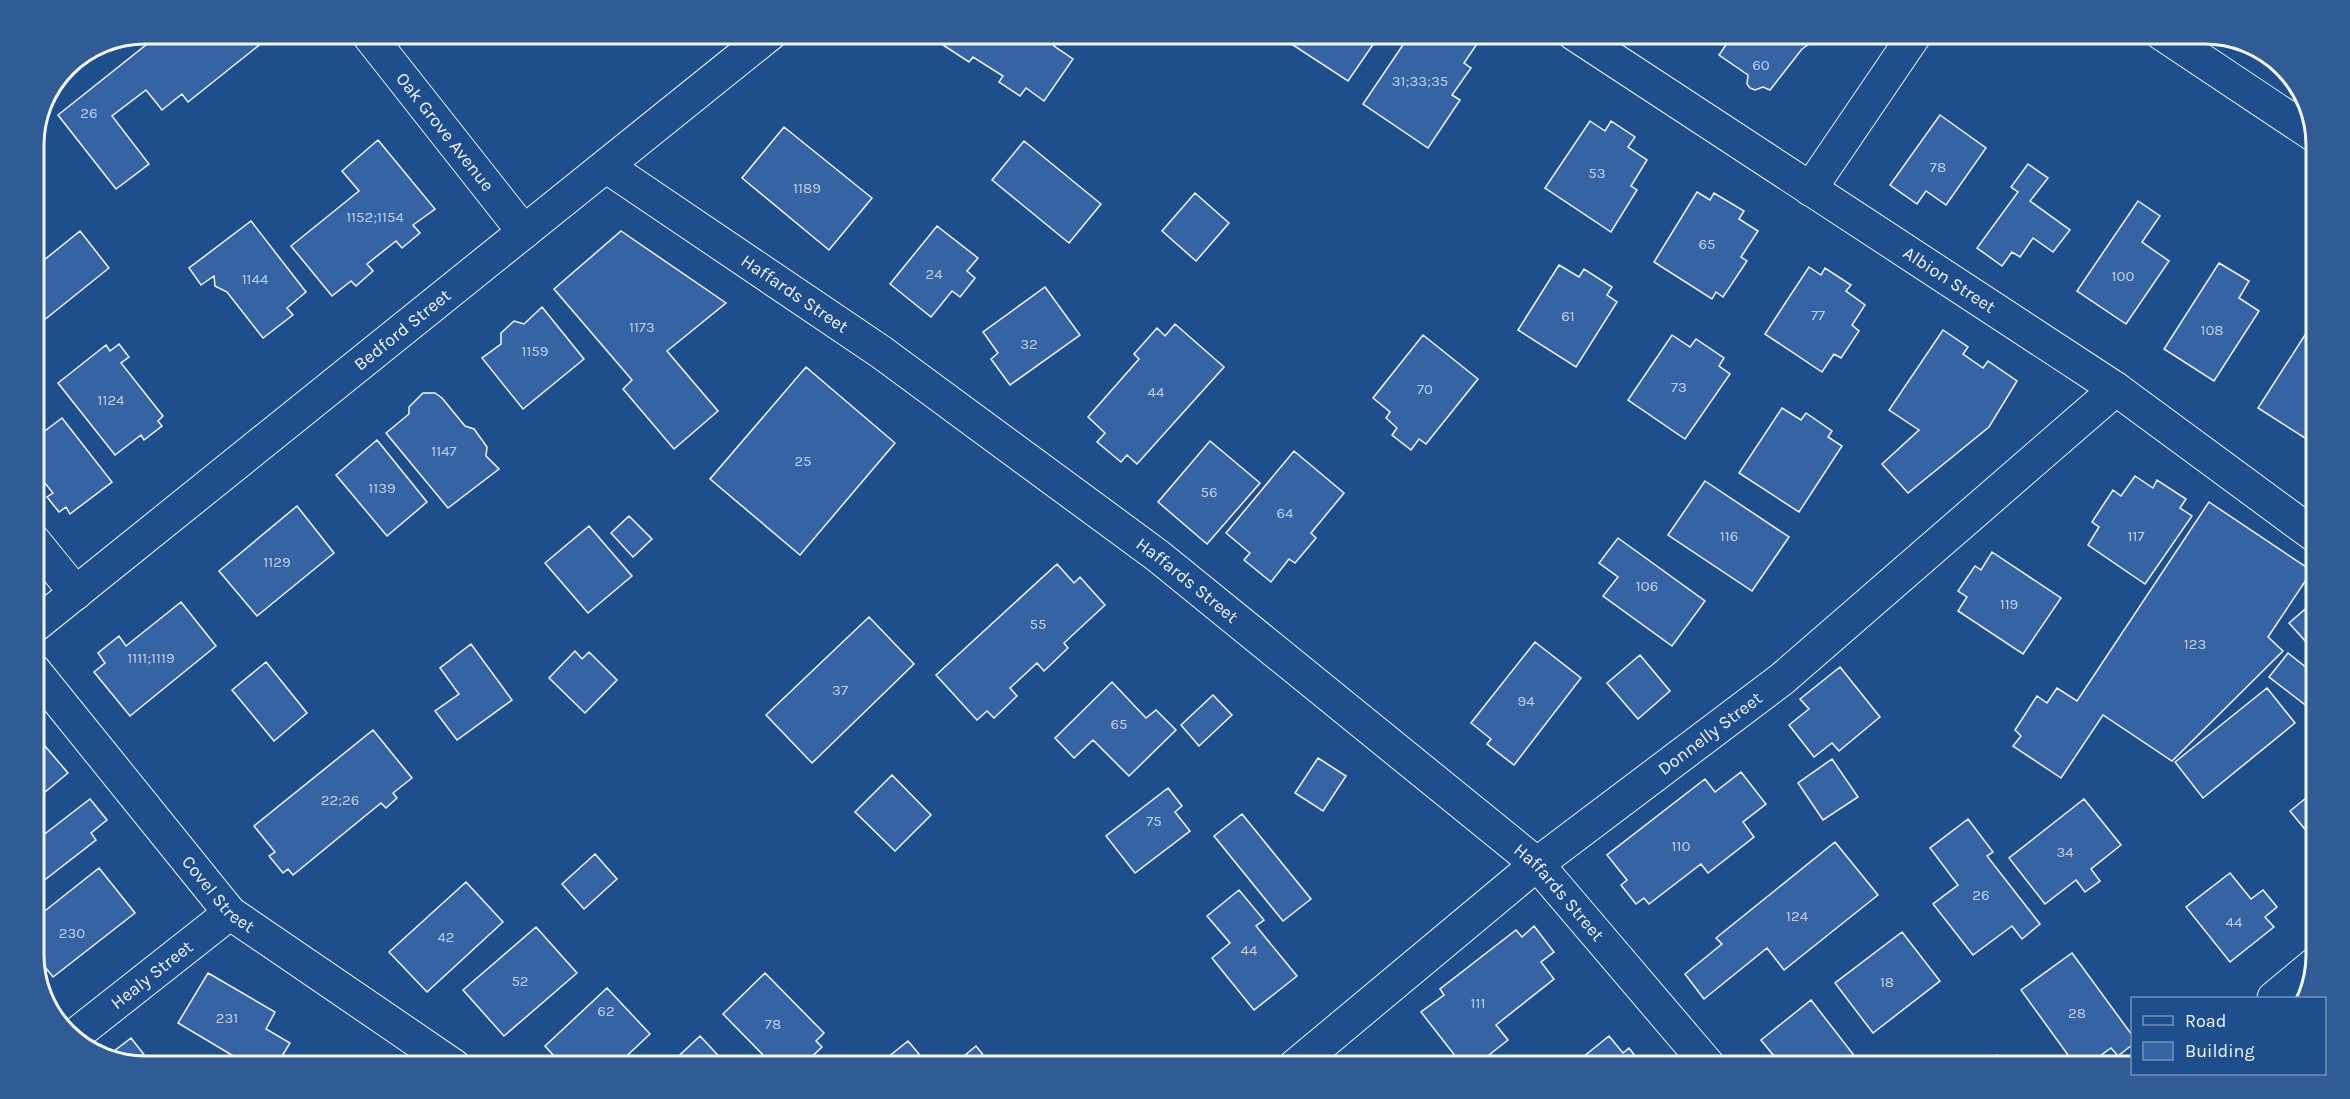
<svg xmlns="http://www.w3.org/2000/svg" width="2350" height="1099" font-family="Karla,sans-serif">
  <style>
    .building { fill: #3563a3; stroke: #f2f6ff; stroke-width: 1.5 }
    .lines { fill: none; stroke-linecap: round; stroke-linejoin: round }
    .minor-casing { stroke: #f2f6ff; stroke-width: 35 }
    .tertiary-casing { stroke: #f2f6ff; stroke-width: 35 }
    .secondary-casing { stroke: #f2f6ff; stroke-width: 35 }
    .minor { stroke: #1f4e8c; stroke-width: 33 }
    .tertiary { stroke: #1f4e8c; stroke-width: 33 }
    .secondary { stroke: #1f4e8c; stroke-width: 33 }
    .labels { text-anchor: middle; stroke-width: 4.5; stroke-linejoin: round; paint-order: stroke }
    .number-label { font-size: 15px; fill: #c3d1e8 }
    .street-label { font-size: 18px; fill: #f2f6ff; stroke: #1f4e8c }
    .rim { fill: none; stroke: #f2f6ff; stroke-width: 3 }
  </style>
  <rect width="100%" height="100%" fill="#1f4e8c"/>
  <path class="building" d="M161,33l112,1 -85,68 -6,-8 -20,16 -16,-20 -34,26 37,48 -33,25 -58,-74z
    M945,33h103l11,7 -5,6 19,13 -29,42 -18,-13 -6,8 -21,-14 4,-6 -30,-19 -4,5 -26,-17 7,-9z
    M1302,33h79l-33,48 -55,-36z
    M1411,33h56l12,8 -15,22 7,5 -19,27 8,5 -32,48 -65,-44z
    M1662,33h17l-5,8z
    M1734,33h81l-3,9 -10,7 -32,41 -7,-3 -8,3 -5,-2 -3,-4 1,-9 -29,-20z
    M1940,115l46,33 -40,57 -20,-14 -9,13 -27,-19z
    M1590,121l15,10 6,-10 24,16 -7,10 19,13 -16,26 6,4 -26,42 -66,-44z
    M784,127l88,71 -43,52 -87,-72z
    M378,140l57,69 -22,16 7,8 -18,15 -6,-7 -29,23 6,7 -17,15 -5,-5 -19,15 -41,-50 68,-55 -17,-20z
    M1024,141l77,63 -32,39 -77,-63z
    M2028,164l20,14 -18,23 40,29 -17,22 -20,-14 -13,19 -8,-5 -10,14 -25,-18 41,-56 -7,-5z
    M1697,192l13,8 4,-7 30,18 -5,8 19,12 -17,26 6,4 -24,36 -7,-5 -4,7 -58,-37z
    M1195,193l34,30 -33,38 -34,-30z
    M2138,201l22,15 -18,26 27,19 -43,63 -49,-33z
    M251,221l55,71 -19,16 6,7 -30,23 -36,-46 -12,-6 -1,-10 -13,9 -12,-17z
    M937,226l41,32 -11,13 8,7 -15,19 -8,-6 -21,26 -41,-33z
    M80,231l29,37 -76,61v-60z
    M621,231l105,72 -59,48 51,60 -44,38 -51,-60 9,-9 -78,-91z
    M2219,263l30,18 -10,17 20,13 -45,70 -50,-32z
    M1559,265l20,12 5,-8 28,18 -5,8 10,7 -41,65 -58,-37z
    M1809,267l12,8 4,-7 26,17 -5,6 19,14 -13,20 7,6 -18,27 -7,-4 -12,18 -57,-38z
    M1045,287l35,48 -70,50 -19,-26 7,-6 -15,-21z
    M542,307l42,52 -61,50 -41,-51 19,-14v-11l13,-12 10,3z
    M1175,324l49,43 -87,97 -10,-9 -6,7 -24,-20 8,-9 -17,-16 51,-58 -5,-5 23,-26 8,8z
    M1943,330l25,17 -5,7 20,14 5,-7 29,20 -28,46 -81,66 -26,-29 37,-34 -30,-20z
    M1423,335l55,44 -52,65 -7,-5 -8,11 -19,-15 5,-7 -11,-10 4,-6 -17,-14z
    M1672,335l18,12 6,-8 28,19 -5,8 11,8 -45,65 -57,-39z
    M2305,335l12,7v85l-9,13 -50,-32z
    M119,344l10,13 -8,6 42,53 -5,5 4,5 -18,14 -3,-5 -26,20 -57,-72 48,-38 4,6z
    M806,367l89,76 -95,112 -90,-76z
    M423,393h12l7,5 23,28 9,3 13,18 -1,9 13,13 -51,39 -62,-75 23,-19v-7z
    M1782,408l19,12 5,-7 26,18 -4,6 14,9 -43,66 -60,-39z
    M62,418l50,64 -42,32 -4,-7 -7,5 -12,-15 6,-4 -20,-25v-28z
    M377,440l50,62 -40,34 -51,-61z
    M1210,441l50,42 -53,61 -49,-42z
    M1294,451l50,42 -33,40 5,5 -21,25 -6,-4 -18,23 -27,-22 6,-7 -24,-20z
    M2135,476l18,12 4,-8 29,19 -6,9 12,8 -47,68 -57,-39 11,-18 -7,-5 21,-32 8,6z
    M1705,481l84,56 -37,54 -84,-56z
    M2209,502l103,69 -44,66 15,14 -111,110 -69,-46 -42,63 -48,-32 8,-10 -6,-6 22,-34 10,7 10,-15 20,13z
    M297,506l37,47 -77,63 -38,-45z
    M629,516l23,23 -19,18 -22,-24z
    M589,526l43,50 -44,37 -43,-50z
    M1618,538l87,63 -33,45 -69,-50 15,-19 -19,-14z
    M1992,552l69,46 -38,56 -65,-43 9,-14 -9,-6 17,-25 6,4z
    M1057,564l17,19 6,-6 25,28 -41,38 4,5 -24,23 -7,-8 -27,25 7,8 -23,22 -7,-7 -10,9 -41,-45z
    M2317,599v55l-28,-31z
    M181,602l35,44 -86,70 -36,-44 11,-9 -7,-10 21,-17 7,10z
    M869,617l45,47 -102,99 -46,-48z
    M1535,642l46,36 -67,87 -27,-21 4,-5 -20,-16z
    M471,644l41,56 -55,40 -22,-29 24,-17 -19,-26z
    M575,651l7,8 7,-7 28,28 -32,33 -36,-35z
    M2288,653l29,23v38l-48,-37z
    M1640,655l30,36 -32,28 -31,-36z
    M266,662l41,51 -33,28 -42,-51z
    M1840,667l40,50 -41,34 -7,-8 -18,14 -25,-32 20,-16 -9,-10z
    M1112,682l34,36 10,-8 20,20 -47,46 -36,-36 -19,18 -19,-20z
    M2267,688l28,35 -92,75 -28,-36z
    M1213,695l19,20 -33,31 -18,-21z
    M373,730l39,48 -19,15 4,5 -11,10 -5,-5 -88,72 -5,-6 -5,4 -14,-17 6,-4 -21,-26z
    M33,732l35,41 -35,29z
    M1318,758l28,18 -23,35 -28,-18z
    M1832,759l26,38 -35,23 -25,-37z
    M1741,772l25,32 -23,18 11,15 -46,36 -7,-9 -52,40 -5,-6 -8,6 -15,-19 6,-5 -20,-25 98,-76 10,13z
    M892,775l39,40 -36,36 -40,-39z
    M1168,788l14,18 -7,6 15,19 -55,42 -29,-37z
    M2317,789v55l-27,-33z
    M90,799l17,21 -16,13 5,7 -63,49v-46z
    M2084,799l37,46 -30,24 9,12 -15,11 -9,-12 -31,24 -36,-46z
    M1242,814l69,85 -28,22 -69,-85z
    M1968,819l25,33 -6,4 53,68 -18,15 -10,-13 -39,29 -40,-51 25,-19 -28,-37z
    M1835,842l43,53 -94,75 -17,-22 -63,51 -19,-25 37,-30 -6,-6z
    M595,854l22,25 -33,30 -22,-25z
    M99,868l36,45 -82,64 -20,-25v-49l8,11z
    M2230,873l21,26 12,-9 14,17 -12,10 9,10 -44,35 -44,-55z
    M466,882l37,40 -76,70 -38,-40z
    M1239,890l25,30 -8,6 41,50 -43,34 -42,-52 18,-15 -23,-27z
    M1534,926l20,26 -13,10 13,17 -58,46 12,15 -33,26h-12l-42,-54 23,-17 -4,-6 76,-59 6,7z
    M536,927l41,46 -73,63 -41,-46z
    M1902,932l38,49 -67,52 -38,-50z
    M2072,953l60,82v10l-14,11 -7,-8 -25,18h-10l-55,-76z
    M208,973l67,39 -9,17 24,14 -14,23h-9l-17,-10 -5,7 -67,-40z
    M765,973l59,60 -8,8 6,6 -20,19h-28l-51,-52z
    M607,988l43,46 -34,32h-53l-18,-20z
    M1811,1000l49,63 -4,3h-84l6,-5 -17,-21z
    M700,1036l28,30h-60z
    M1609,1036l14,17 6,-5 14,18h-71z
    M131,1038l22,28 -48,-8z
    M908,1041l21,25h-52z
    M976,1046l16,20h-40z
    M1997,1055l8,11h-23z"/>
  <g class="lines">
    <defs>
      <g id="minor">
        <path id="s1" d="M1573,33l543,356 201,148"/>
        <path d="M2161,33l156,104"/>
        <path id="s2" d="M606,166l275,186 277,204 379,308 172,202"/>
        <path d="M1810,189l106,-156"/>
        <path d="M33,540l43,53"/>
        <path id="s3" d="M33,669l197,244 224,153"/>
        <path d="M2274,998l41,-34"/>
        <path id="s4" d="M74,1036l156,-123"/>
        <path id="s5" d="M1295,1066l242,-202 245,-185 334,-290"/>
      </g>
      <g id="tertiary">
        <path id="s6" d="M367,33l157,199"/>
      </g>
      <g id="secondary">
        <path id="s7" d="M33,627l738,-594"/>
      </g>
    </defs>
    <use href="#minor" class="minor-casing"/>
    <use href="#tertiary" class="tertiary-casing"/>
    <use href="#secondary" class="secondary-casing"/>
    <use href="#minor" class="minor"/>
    <use href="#tertiary" class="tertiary"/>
    <use href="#secondary" class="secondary"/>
  </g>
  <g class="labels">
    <g class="number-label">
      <text x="1761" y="70">60</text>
      <text x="1420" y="86">31;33;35</text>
      <text x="89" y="118">26</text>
      <text x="1938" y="172">78</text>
      <text x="1597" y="178">53</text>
      <text x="807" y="193">1189</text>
      <text x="375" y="222">1152;1154</text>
      <text x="1707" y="249">65</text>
      <text x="934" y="279">24</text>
      <text x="2123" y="281">100</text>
      <text x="255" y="284">1144</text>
      <text x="1818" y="320">77</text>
      <text x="1568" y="321">61</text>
      <text x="642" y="332">1173</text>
      <text x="2212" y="335">108</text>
      <text x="1029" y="349">32</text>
      <text x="535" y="356">1159</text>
      <text x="1679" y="392">73</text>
      <text x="1425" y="394">70</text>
      <text x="1156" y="397">44</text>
      <text x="111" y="405">1124</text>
      <text x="444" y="456">1147</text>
      <text x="803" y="466">25</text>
      <text x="382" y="493">1139</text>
      <text x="1209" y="497">56</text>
      <text x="1285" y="518">64</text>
      <text x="1729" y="541">116</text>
      <text x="2136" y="541">117</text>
      <text x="277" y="567">1129</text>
      <text x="1647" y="591">106</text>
      <text x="2009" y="609">119</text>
      <text x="1038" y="629">55</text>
      <text x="2195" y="649">123</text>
      <text x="151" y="663">1111;1119</text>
      <text x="840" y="695">37</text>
      <text x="1526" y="706">94</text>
      <text x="1119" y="729">65</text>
      <text x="340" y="805">22;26</text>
      <text x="1154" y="826">75</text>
      <text x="1681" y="851">110</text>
      <text x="2065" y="857">34</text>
      <text x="1981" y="900">26</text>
      <text x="1797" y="921">124</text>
      <text x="2234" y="927">44</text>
      <text x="72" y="938">230</text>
      <text x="446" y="942">42</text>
      <text x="1249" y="955">44</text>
      <text x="520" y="986">52</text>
      <text x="1887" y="987">18</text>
      <text x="1478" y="1008">111</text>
      <text x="606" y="1016">62</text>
      <text x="2077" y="1018">28</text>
      <text x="227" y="1023">231</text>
      <text x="773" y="1029">78</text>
    </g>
    <g class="street-label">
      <text dy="6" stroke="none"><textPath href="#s6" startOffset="126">Oak Grove Avenue</textPath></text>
      <text dy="6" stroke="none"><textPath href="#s1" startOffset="450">Albion Street</textPath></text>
      <text dy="6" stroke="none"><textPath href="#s2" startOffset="228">Haffards Street</textPath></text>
      <text dy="6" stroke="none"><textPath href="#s7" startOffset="474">Bedford Street</textPath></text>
      <text dy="6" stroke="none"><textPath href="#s2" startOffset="714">Haffards Street</textPath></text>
      <text dy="6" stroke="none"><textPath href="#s5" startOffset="532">Donnelly Street</textPath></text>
      <text dy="6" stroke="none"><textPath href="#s3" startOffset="292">Covel Street</textPath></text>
      <text dy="6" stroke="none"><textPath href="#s2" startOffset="1200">Haffards Street</textPath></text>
      <text dy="6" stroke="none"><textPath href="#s4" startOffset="99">Healy Street</textPath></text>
    </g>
  </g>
  <path d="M0 0H2350V1099H0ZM145 44H2205A101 101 0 0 1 2306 145V955A101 101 0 0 1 2205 1056H145A101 101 0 0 1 44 955V145A101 101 0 0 1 145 44Z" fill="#305b95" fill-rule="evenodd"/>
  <path class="rim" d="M145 44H2205A101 101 0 0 1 2306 145V955A101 101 0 0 1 2205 1056H145A101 101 0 0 1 44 955V145A101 101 0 0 1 145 44Z"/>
  <rect x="2131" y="997" width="195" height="78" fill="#1f4e8c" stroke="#7391ba" stroke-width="1.5"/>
  <rect x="2143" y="1016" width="30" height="9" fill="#1f4e8c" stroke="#7391ba" stroke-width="1.5"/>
  <text x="2185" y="1027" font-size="18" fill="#f2f6ff">Road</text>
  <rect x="2143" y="1042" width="30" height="18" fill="#3563a3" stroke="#7391ba" stroke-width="1.5"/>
  <text x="2185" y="1057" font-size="18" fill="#f2f6ff">Building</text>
</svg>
